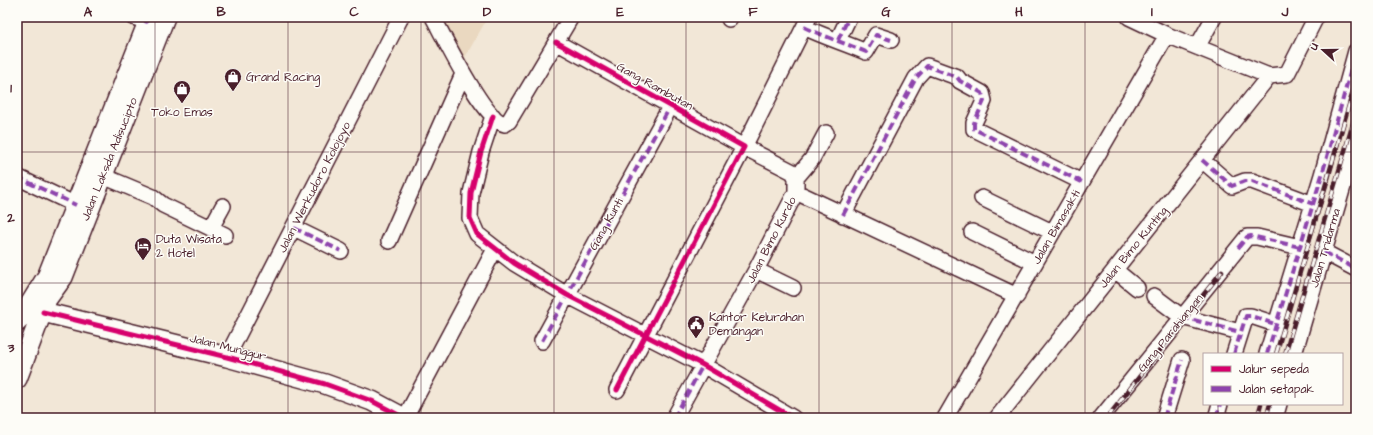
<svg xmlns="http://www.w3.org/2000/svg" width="1373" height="435" font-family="'Architects Daughter',sans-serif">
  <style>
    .built { fill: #ead8c0 }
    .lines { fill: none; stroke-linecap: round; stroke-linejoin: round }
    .minor-casing { stroke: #4a1f2b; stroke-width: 18 }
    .major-casing { stroke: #4a1f2b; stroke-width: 22 }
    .minor { stroke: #fdfcf7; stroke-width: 15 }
    .major { stroke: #fdfcf7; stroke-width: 19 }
    .rail-casing { stroke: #4a1f2b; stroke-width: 4.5 }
    .rail { stroke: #fdfcf7; stroke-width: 3; stroke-dasharray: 9; stroke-linecap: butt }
    .quiet { stroke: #8e44ad; stroke-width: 4; stroke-dasharray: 8 4; stroke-linecap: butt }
    .cycleway-casing { stroke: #fdfcf7; stroke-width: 8 }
    .cycleway { stroke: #d6006c; stroke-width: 5 }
    .grid { fill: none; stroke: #4a1f2b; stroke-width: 1; stroke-opacity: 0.55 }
    .labels { text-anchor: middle; stroke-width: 3; stroke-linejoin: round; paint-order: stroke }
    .poi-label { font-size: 12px; fill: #4a1f2b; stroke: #fdfcf7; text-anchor: start }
    .street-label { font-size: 12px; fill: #4a1f2b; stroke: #fdfcf7 }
    .neatline { fill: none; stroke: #4a1f2b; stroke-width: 1.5 }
    .grid-label { font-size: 13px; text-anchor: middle; font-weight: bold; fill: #4a1f2b }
  </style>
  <rect width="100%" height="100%" fill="#f2e7d7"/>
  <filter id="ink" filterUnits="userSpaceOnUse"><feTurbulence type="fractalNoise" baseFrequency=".025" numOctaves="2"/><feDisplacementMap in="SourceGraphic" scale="8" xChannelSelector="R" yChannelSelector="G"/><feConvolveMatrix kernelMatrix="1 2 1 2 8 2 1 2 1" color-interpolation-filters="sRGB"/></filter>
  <g filter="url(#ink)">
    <path class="built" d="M438,17h50l-24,42z"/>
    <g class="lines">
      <defs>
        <path id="minor" d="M133,17l15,5
          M433,17c11,20 51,104 72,107l4,-3 62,-104
          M1129,17l38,18 102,41 18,-2 29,-57
          M729,19l1,-2
          M804,27c21,10 41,16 62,25l10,-17 15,5
          M838,40l11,-23
          M556,42l188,105 -127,243
          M1197,47l17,-30
          M493,116l-12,36 -10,41 -1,25 7,16 37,29 53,32 136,70 90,53
          M1202,160l30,26 13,-5h7l61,23
          M103,176l50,21 10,8 62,30
          M17,177l59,28
          M796,178l16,-19 14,-26
          M796,192l221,104
          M982,198l70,34
          M843,215l73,-137 11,-12 30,11 3,4 22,12 2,8 -10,22v6l108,53
          M211,228l12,-22
          M294,228l47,23
          M972,232l63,31
          M389,241l74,-167
          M1324,252l32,17
          M756,270l37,18
          M1115,270l22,18
          M1154,296l28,21 58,15
          M542,341l128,-234
          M1234,354l12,-38h5l24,8
          M1267,354l55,-179 34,-124
          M1294,354l62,-212
          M227,357l174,-340
          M405,418l90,-169
          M674,418l82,-148 40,-78v-14l-3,-6 -49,-25 65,-130
          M945,418l222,-383
          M997,418l272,-342
          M1101,418l146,-181h10l43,10
          M1164,418l18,-58
          M1216,418l4,-14
          M1275,418l4,-14"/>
        <path id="major" d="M47,299v-22l103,-260
          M43,312l184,45 98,27 47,17 32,17
          M17,322l5,-5 24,-39
          M17,379l30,-80 16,-22 102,-260"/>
      </defs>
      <use href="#minor" class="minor-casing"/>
      <use href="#major" class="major-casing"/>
      <use href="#minor" class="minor"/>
      <use href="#major" class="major"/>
      <defs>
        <path id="rail" d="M1276,354l80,-273
          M1285,354l71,-241
          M1107,418l115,-147
          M1257,418l4,-14
          M1266,418l4,-14"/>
      </defs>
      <use href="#rail" class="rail-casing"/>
      <use href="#rail" class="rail"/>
      <path class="quiet" d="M133,17l15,5
        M729,19l1,-2
        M804,27c21,10 41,16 62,25l10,-17 15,5
        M838,40l11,-23
        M1354,149l2,1
        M1202,160l30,26 13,-5h7l61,23
        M17,177l59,28
        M843,215l73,-137 11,-12 30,11 3,4 22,12 2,8 -10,22v6l108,53
        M294,228l47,23
        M1238,248l9,-11 4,-1 49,11
        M1324,252l32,17
        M1182,317l58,15
        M542,341l128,-234
        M1234,354l12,-38h5l24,8
        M1267,354l55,-179 34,-124
        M674,418l29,-53
        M1164,418l18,-58
        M1216,418l4,-14"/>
      <defs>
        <path id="cycleway" d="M556,42l188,105 -127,243
          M493,116l-12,36 -10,41 -1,25 7,16 37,29 53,32 136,70 90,53
          M43,312l184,45 98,27 47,17 32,17"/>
      </defs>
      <use href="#cycleway" class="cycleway-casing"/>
      <use href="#cycleway" class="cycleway"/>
    </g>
  </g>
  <path class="grid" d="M155,17v401M288,17v401M421,17v401M554,17v401M686,17v401M819,17v401M952,17v401M1085,17v401M1218,17v337M17,152h1339M17,283h1339M1218,404v14"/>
  <defs>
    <symbol id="shop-pin" viewBox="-11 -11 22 30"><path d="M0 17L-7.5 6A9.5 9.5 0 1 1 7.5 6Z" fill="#4a1f2b" stroke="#fdfcf7"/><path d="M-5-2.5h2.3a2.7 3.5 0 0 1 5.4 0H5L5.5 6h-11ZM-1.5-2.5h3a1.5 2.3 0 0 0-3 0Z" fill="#fff"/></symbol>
    <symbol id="hotel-pin" viewBox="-11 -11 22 30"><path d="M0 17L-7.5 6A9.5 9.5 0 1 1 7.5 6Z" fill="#4a1f2b" stroke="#fdfcf7"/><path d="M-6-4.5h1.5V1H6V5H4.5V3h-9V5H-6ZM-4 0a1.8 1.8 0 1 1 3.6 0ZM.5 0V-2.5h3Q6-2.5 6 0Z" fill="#fff"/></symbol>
    <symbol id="civic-pin" viewBox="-11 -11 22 30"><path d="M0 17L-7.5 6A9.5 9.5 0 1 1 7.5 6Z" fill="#4a1f2b" stroke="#fdfcf7"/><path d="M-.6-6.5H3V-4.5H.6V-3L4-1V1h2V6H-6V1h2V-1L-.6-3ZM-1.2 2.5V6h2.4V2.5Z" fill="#fff"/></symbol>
  </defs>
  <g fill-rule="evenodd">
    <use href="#shop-pin" x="223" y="67" width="20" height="27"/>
    <use href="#shop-pin" x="172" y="79" width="20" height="27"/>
    <use href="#hotel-pin" x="133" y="236" width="20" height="27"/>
    <use href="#civic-pin" x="686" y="314" width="20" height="27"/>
  </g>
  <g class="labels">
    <g class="poi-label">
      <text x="246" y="81">Grand Racing</text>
      <text x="182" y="116" text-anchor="middle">Toko Emas</text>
      <text x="156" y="243">Duta Wisata<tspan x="156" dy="14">2 Hotel</tspan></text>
      <text x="709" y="321">Kantor Kelurahan<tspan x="709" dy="14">Demangan</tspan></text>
    </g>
    <g class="street-label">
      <text transform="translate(655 86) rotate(29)" y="4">Gang Rambutan</text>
      <text transform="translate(109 159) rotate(-68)" y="4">Jalan Laksda Adisucipto</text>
      <text transform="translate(314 187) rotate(-63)" y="4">Jalan Werkudoro Kolojoyo</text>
      <text transform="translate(606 224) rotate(-61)" y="4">Gang Kunti</text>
      <text transform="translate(1056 227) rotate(-60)" y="4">Jalan Bimasakti</text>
      <text transform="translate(771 240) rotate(-63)" y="4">Jalan Bimo Kurdo</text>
      <text transform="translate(1133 247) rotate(-51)" y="4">Jalan Bimo Kunting</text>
      <text transform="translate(1325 248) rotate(-74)" y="4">Jalan Tridarma</text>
      <text transform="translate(1170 333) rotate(-51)" y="4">Gang Parahiangan</text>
      <text transform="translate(228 347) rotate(14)" y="4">Jalan Munggur</text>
    </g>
  </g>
  <rect width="1373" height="435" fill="none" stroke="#fdfcf7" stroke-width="44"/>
  <rect x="1203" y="353" width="140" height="52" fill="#fdfcf7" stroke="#b5a4a5"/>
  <rect x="1211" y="366" width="20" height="6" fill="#d6006c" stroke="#b5a4a5"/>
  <text x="1239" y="373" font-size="12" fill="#4a1f2b">Jalur sepeda</text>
  <rect x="1211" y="386" width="20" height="6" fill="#8e44ad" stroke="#b5a4a5"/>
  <text x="1239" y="393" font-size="12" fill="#4a1f2b">Jalan setapak</text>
  <g transform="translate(1323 50) rotate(291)" stroke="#fdfcf7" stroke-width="3" paint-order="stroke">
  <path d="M0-3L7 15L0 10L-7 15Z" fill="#4a1f2b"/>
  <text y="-6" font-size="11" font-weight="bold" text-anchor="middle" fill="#4a1f2b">U</text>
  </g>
  <rect x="22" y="22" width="1329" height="391" class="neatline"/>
  <g class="grid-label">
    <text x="88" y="16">A</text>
    <text x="221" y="16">B</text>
    <text x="354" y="16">C</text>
    <text x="487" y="16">D</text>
    <text x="620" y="16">E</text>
    <text x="753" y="16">F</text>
    <text x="886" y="16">G</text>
    <text x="1019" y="16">H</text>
    <text x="1152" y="16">I</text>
    <text x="1285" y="16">J</text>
    <text x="11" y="92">1</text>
    <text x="11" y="222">2</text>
    <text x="11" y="352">3</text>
  </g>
</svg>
